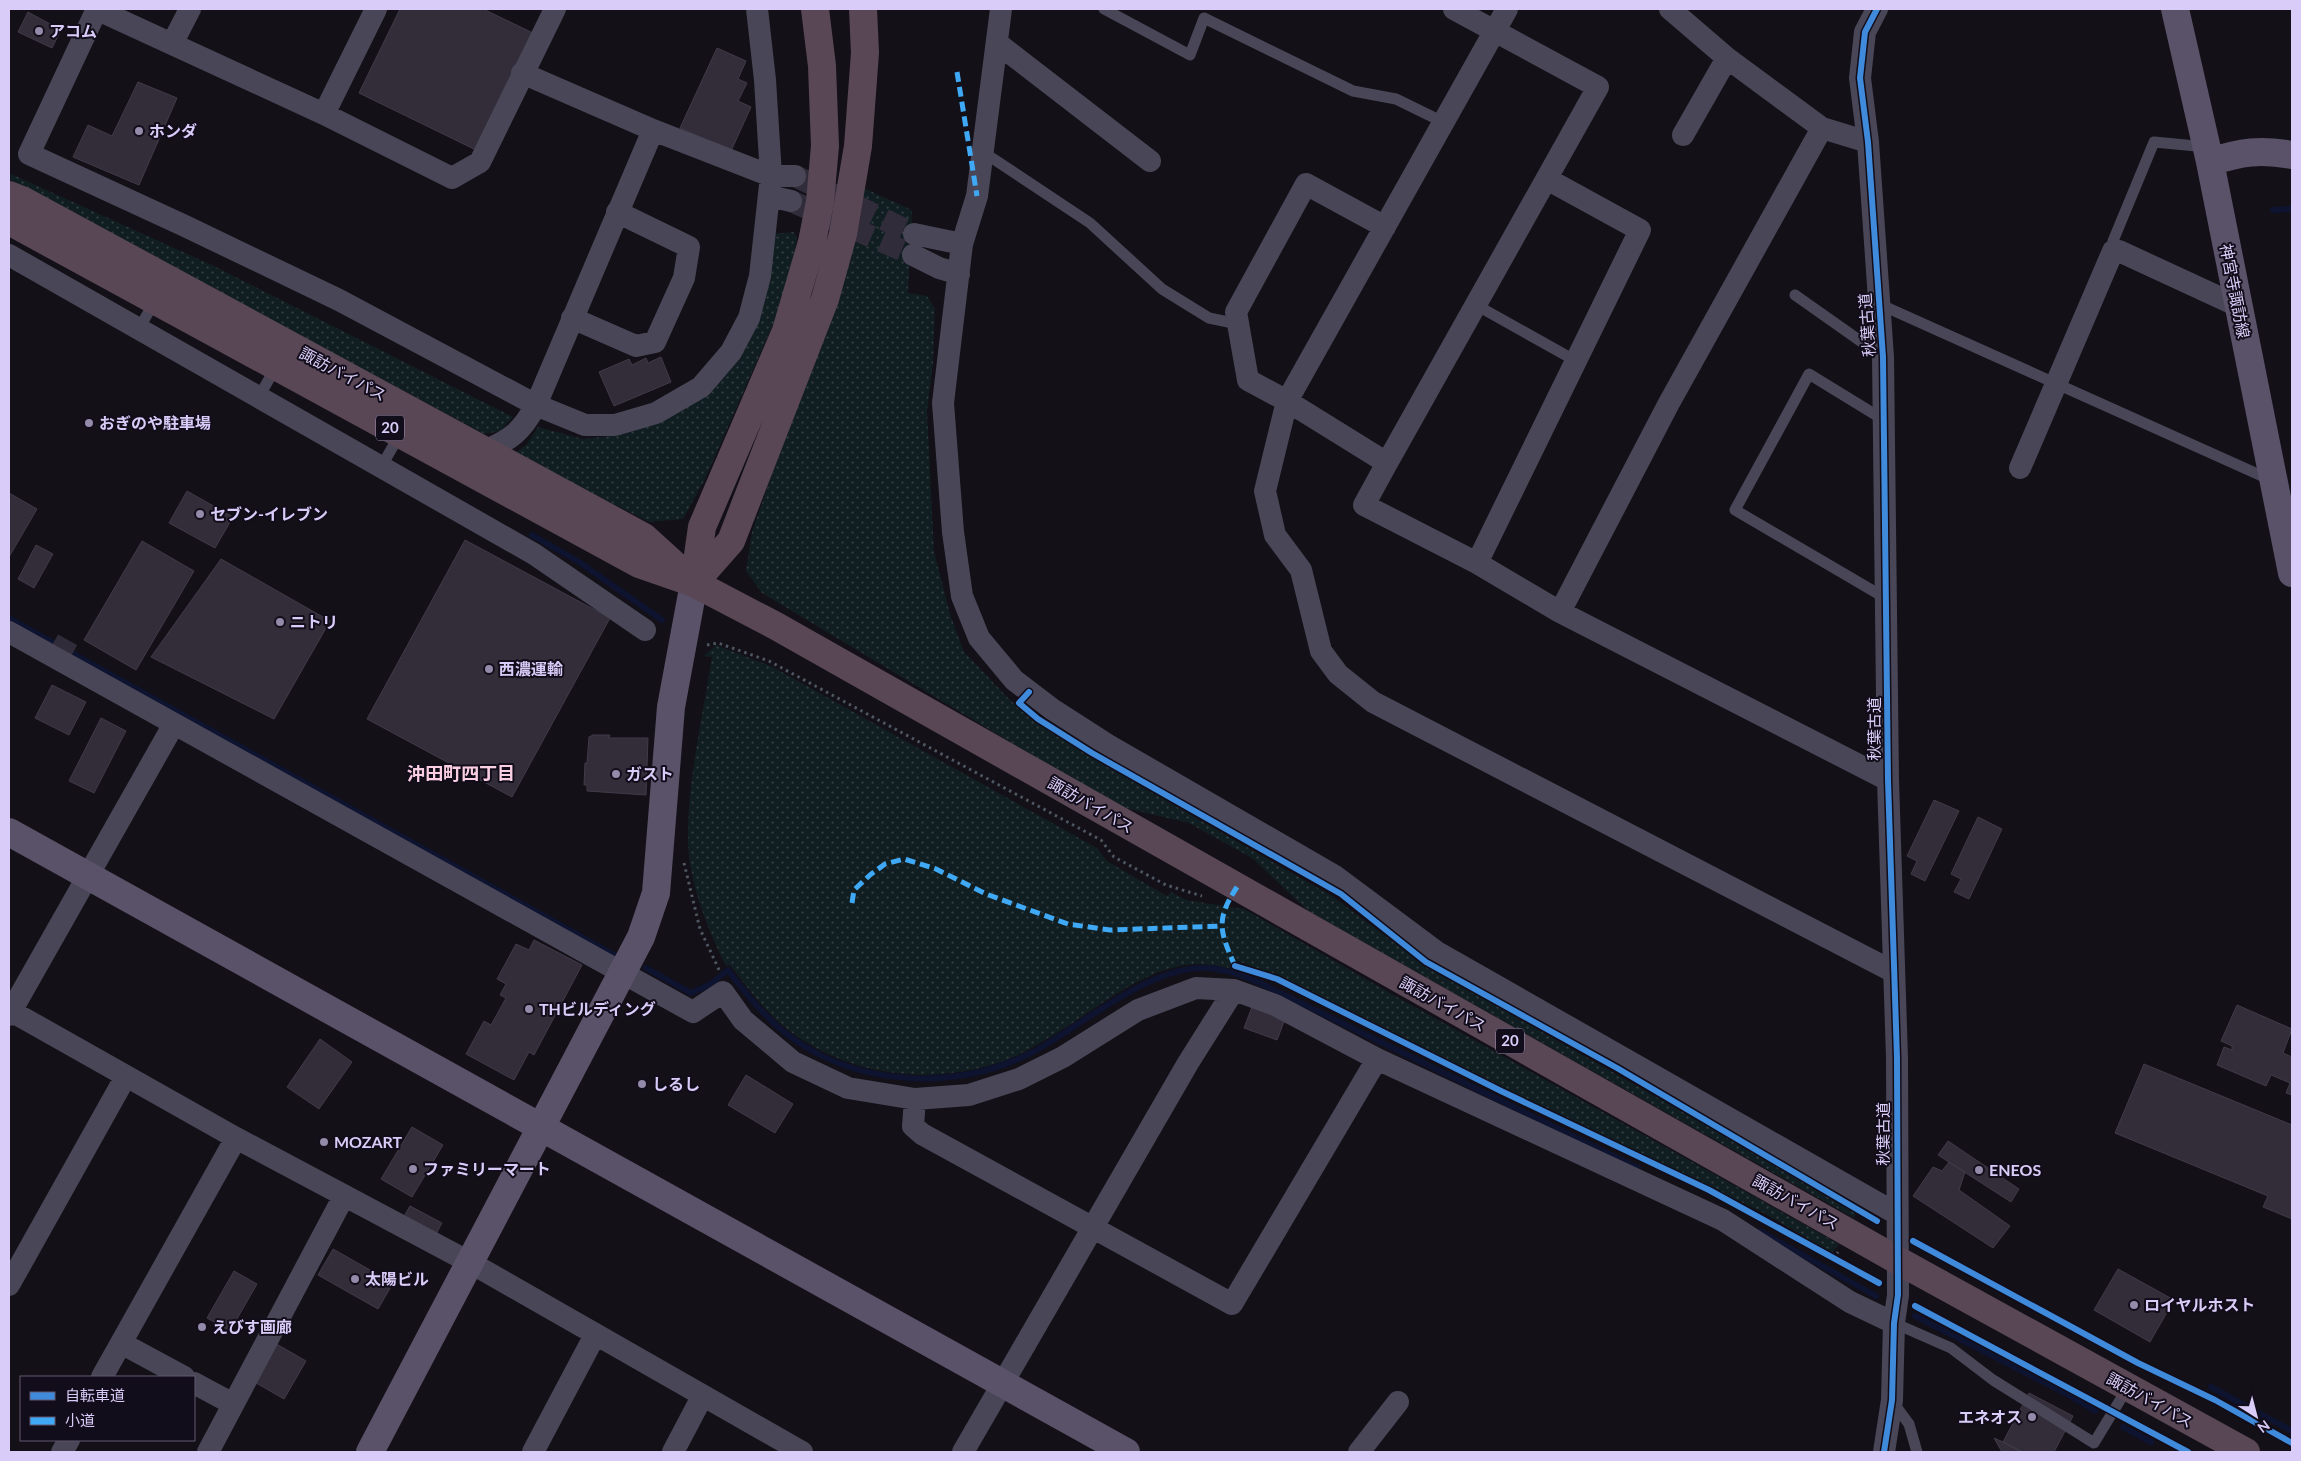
<svg xmlns="http://www.w3.org/2000/svg" width="2301" height="1461" font-family="Lato,'Noto Sans JP',sans-serif">
  <style>
    .grass { fill: url(#grass-dots) }
    .lines { fill: none; stroke-linecap: round; stroke-linejoin: round }
    .stream { stroke: #0e1330; stroke-width: 6 }
    .building { fill: #322d39; stroke: #413a4a }
    .street-tunnel { stroke: #312c39; stroke-width: 22; stroke-dasharray: 22 11; stroke-linecap: butt }
    .path { stroke: #4e5662; stroke-width: 3; stroke-dasharray: 2.5 4; stroke-linecap: butt }
    .lane { stroke: #494657; stroke-width: 11 }
    .street { stroke: #494657; stroke-width: 22 }
    .secondary { stroke: #595269; stroke-width: 28 }
    .highway { stroke: #5a4756; stroke-width: 28 }
    .quiet { stroke: #3fa9f5; stroke-width: 5; stroke-dasharray: 10 5; stroke-linecap: butt }
    .cycleway-casing { stroke: #120d1a; stroke-width: 9 }
    .cycleway { stroke: #408adc; stroke-width: 6 }
    .poi-dot { fill: #948aa9; stroke: #120d1a; stroke-width: 2 }
    .labels { text-anchor: middle; stroke-width: 4; stroke-linejoin: round; paint-order: stroke }
    .shield { fill: #120d1a; stroke: #9e93b5; stroke-width: 1 }
    .shield-label { font-size: 15px; font-weight: bold; fill: #daccf8 }
    .poi-label { font-size: 16px; font-weight: bold; fill: #daccf8; stroke: #120d1a; text-anchor: start }
    .street-label { font-size: 16px; fill: #daccf8; stroke: #120d1a }
    .neighbourhood-label { font-size: 18px; font-weight: bold; fill: #f8cee0; stroke: #120d1a }
  </style>
  <defs>
    <pattern id="grass-dots" width="8" height="8" patternUnits="userSpaceOnUse" patternTransform="scale(1.25)"><rect width="8" height="8" fill="#111e21"/><path d="M2 2h.1M6 6h.1" fill="none" stroke="#333e42" stroke-width="1.8" stroke-linecap="round"/></pattern>
  </defs>
  <rect width="100%" height="100%" fill="#131017"/>
  <path class="grass" d="M9,173l207,94 297,150 -13,14 -16,3 -475,-255z
    M859,186l53,24 -4,83 19,3 8,13 -2,54 -6,47 7,142 17,65 13,35 47,49 44,34 49,30 228,131 92,69 433,246 -3,7 -546,-307 -56,-53 -63,-35 -64,-15 -25,-12 -338,-203 -16,-22 6,-39 85,-247z
    M794,232l3,6 -10,55 -82,186 -22,40 -34,3 -135,-68 13,-10 11,-17 45,12 28,-3 99,-48 62,-154z
    M716,645l57,22 324,181 10,13 60,35 4,-4 15,8 58,9 153,88 442,247 -7,9 -70,-41 -199,-94 -277,-139 -51,-19 -5,8c-12,-2 -25,-4 -37,-4 -53,5 -98,47 -141,72 -16,9 -33,20 -51,26 -69,23 -146,15 -206,-27 -26,-18 -46,-45 -65,-70l-4,1c-19,-37 -39,-88 -38,-131 0,-59 15,-120 24,-178l-8,-1z"/>
  <g class="lines">
    <path class="stream" d="M2273,210l19,-1
      M532,535l47,27 83,58
      M9,618l607,338
      M646,968l45,25 18,-8 19,-15c17,23 34,44 56,62 71,56 173,60 251,19 48,-26 115,-86 172,-83 18,1 35,8 51,14l380,186
      M1760,1231l116,65
      M1915,1316l150,77 30,18
      M2211,1387l81,44
      M2123,1427l28,15"/>
  </g>
  <path class="building" d="M400,9h83l50,24 -57,117 -117,-57z
    M28,12l33,18 -9,18 -34,-16z
    M717,48l29,13 -8,18 9,4 -9,18 13,6 -20,44 -51,-23z
    M138,82l39,16 -38,87 -66,-28 15,-32 24,11z
    M661,357l10,25 -57,24 -15,-34 30,-13 3,6 14,-7 2,5z
    M187,491l46,26 -18,31 -46,-25z
    M9,493l28,16 -28,48z
    M465,540l145,78 -98,179 -145,-78z
    M142,541l52,30 -58,99 -52,-30z
    M36,545l17,9 -19,34 -16,-9z
    M221,559l109,62 -56,98 -123,-62z
    M52,685l34,17 -17,33 -34,-17z
    M101,718l25,13 -32,62 -25,-12z
    M593,735h17l-1,3h39l-2,57 -59,-4v-6h-3l1,-22h2l2,-26z
    M1934,800l25,11 -34,70 -14,-7 6,-13 -10,-5z
    M1978,817l24,12 -33,70 -15,-7 7,-13 -10,-5z
    M534,940l48,25 -48,90 -5,-3 -15,28 -48,-26 18,-33 7,4 15,-27 -6,-3 6,-11 -9,-5 19,-35 13,6z
    M2237,1005l55,24 -9,24 9,4v38l-6,-2 4,-10 -19,-8 -5,11 -49,-21 7,-18 8,3v-4l-11,-5z
    M1252,1007l33,12 -8,21 -33,-12z
    M320,1039l32,23 -33,47 -32,-22z
    M2144,1064l148,61v94l-29,-12 5,-11 -153,-63z
    M746,1075l47,29 -18,29 -47,-28z
    M412,1127l31,18 -31,52 -31,-18z
    M1948,1141l71,48 -8,13 -73,-47z
    M1949,1162l16,10 -6,18 51,36 -17,22 -80,-52 20,-29 9,4z
    M410,1206l32,17 -7,13 -32,-18z
    M333,1249l60,34 -15,26 -60,-34z
    M2118,1269l56,31 -24,42 -56,-32z
    M234,1271l23,13 -27,47 -23,-13z
    M273,1342l33,19 -22,38 -33,-19z
    M2029,1393l44,23 -19,36h-32l-19,-10z
    M1994,1438l9,4 19,10h-20z"/>
  <g class="lines">
    <path class="street-tunnel" d="M795,176l119,58
      M791,201l122,54
      M57,659l11,-20"/>
    <path class="path" d="M707,645l11,-2 51,18 332,179 13,17 52,28 36,11
      M684,863l16,66 20,43
      M1834,1259l4,-7"/>
    <path class="lane" d="M1104,9l86,46 14,-37 149,73 43,8 47,23
      M983,152l107,71 72,66 47,29 29,6
      M2113,251v-10l41,-99 53,5
      M1795,295l88,62
      M1879,304l383,172 10,-1
      M1476,305l100,56
      M137,332l18,-31
      M257,400l19,-33
      M1884,420l-75,-46 -74,136 152,89
      M380,469l20,-35
      M1894,1323l57,25 42,32 101,63 34,-56
      M1892,1401l17,23 8,28"/>
    <path class="street" d="M96,9l228,105 128,64 28,-16 75,-153
      M97,9l-68,145 156,72 154,74 197,105 49,20h30l41,-12 45,-26 30,-35 18,-34 11,-42 11,-100 -6,-96 -8,-71
      M1001,9l-24,187 -15,48 -19,159 10,129 9,64 17,42 35,42 38,29 56,36 227,131 102,76 460,262
      M1507,9l-220,392 -22,90 10,44 26,35 20,81 17,23 35,28 521,270
      M1670,9l57,49 95,70
      M1877,9l-12,23 -5,46 8,64 15,215 5,423 9,278 1,237 -4,28 -2,77 -8,52
      M997,43l153,118
      M172,44l18,-35
      M522,73l131,57 118,46h24
      M324,114l52,-105
      M1683,135l44,-77
      M1547,179l93,51 -163,333 83,49 328,168
      M769,196l22,5
      M1385,227l-79,-43 -70,128 12,68 39,21 100,62 211,-376 -144,-78
      M914,234l48,10
      M9,255l525,299 111,76
      M913,255l26,13 20,6
      M572,318l64,28 19,-4 29,-64 5,-31 -72,-35
      M484,451c27,-11 38,-20 52,-46l117,-275
      M1387,463l-23,42 113,58
      M2020,468l93,-217h6l119,55
      M1560,612l109,-209 153,-275 46,14
      M9,632l684,380 30,-20 20,28 50,42 55,26 67,11 54,-4 50,-16 44,-22 75,-47 58,-22 38,2 41,15 102,54 346,161 127,82 44,21
      M9,1010l227,128 235,125 331,189
      M9,1015l165,-291
      M915,1099l-2,27 9,8 310,170 145,-245
      M9,1285l117,-209
      M121,1343l63,34
      M102,1377l134,-239
      M194,1383l39,21
      M62,1452l7,-12
      M208,1452l136,-256
      M533,1452l62,-117
      M673,1452l29,-55
      M963,1452l225,-389 46,-73
      M1359,1452l39,-50"/>
    <path class="secondary" d="M2175,9l35,153 82,411
      M2210,162c31,-10 50,-13 82,-7
      M9,832l1117,620
      M370,1452l271,-515 15,-44 15,-186 23,-124"/>
    <path class="highway" d="M9,195l15,6 620,336 44,40
      M9,221l630,343 55,19 82,43 1121,634 349,192
      M694,583l37,-42 94,-242 18,-65 15,-88 7,-93 -2,-44
      M694,583l8,-56 84,-196 26,-89 8,-40 5,-56 -3,-80 -7,-57"/>
    <path class="quiet" d="M957,72l20,124
      M852,903l2,-13 16,-15 15,-11 19,-5 32,10 50,25 82,30 42,6 112,-4
      M1235,966c-15,-34 -20,-46 2,-79"/>
    <defs>
      <path id="cycleway" d="M1877,9l-12,23 -5,46 8,64 15,215 5,423 9,278 1,237 -4,28 -2,77 -8,52
        M1029,692l-10,11 19,16 54,34 249,141 85,68 191,106 260,153
        M1235,966l42,13 224,112 208,99 170,93
        M1913,1241l225,122 77,37 77,43
        M1915,1306l273,146"/>
    </defs>
    <use href="#cycleway" class="cycleway-casing"/>
    <use href="#cycleway" class="cycleway"/>
  </g>
  <g class="poi-dot">
    <circle cx="39" cy="31" r="5"/>
    <circle cx="139" cy="131" r="5"/>
    <circle cx="89" cy="423" r="5"/>
    <circle cx="200" cy="514" r="5"/>
    <circle cx="280" cy="622" r="5"/>
    <circle cx="489" cy="669" r="5"/>
    <circle cx="616" cy="774" r="5"/>
    <circle cx="529" cy="1009" r="5"/>
    <circle cx="642" cy="1084" r="5"/>
    <circle cx="324" cy="1142" r="5"/>
    <circle cx="413" cy="1169" r="5"/>
    <circle cx="1979" cy="1170" r="5"/>
    <circle cx="355" cy="1279" r="5"/>
    <circle cx="2134" cy="1305" r="5"/>
    <circle cx="202" cy="1327" r="5"/>
    <circle cx="2032" cy="1417" r="5"/>
  </g>
  <g class="labels">
    <g class="shield">
      <rect x="376" y="415.5" width="28" height="25" rx="4"/>
      <rect x="1496" y="1028.5" width="28" height="25" rx="4"/>
    </g>
    <g class="shield-label">
      <text x="390" y="433">20</text>
      <text x="1510" y="1046">20</text>
    </g>
    <g class="poi-label">
      <text x="49" y="37">アコム</text>
      <text x="149" y="137">ホンダ</text>
      <text x="99" y="429">おぎのや駐車場</text>
      <text x="210" y="520">セブン-イレブン</text>
      <text x="290" y="628">ニトリ</text>
      <text x="499" y="675">西濃運輸</text>
      <text x="626" y="780">ガスト</text>
      <text x="539" y="1015">THビルディング</text>
      <text x="652" y="1090">しるし</text>
      <text x="334" y="1148">MOZART</text>
      <text x="423" y="1175">ファミリーマート</text>
      <text x="1989" y="1176">ENEOS</text>
      <text x="365" y="1285">太陽ビル</text>
      <text x="2144" y="1311">ロイヤルホスト</text>
      <text x="212" y="1333">えびす画廊</text>
      <text x="2022" y="1423" text-anchor="end">エネオス</text>
    </g>
    <g class="street-label">
      <text transform="translate(2235 291) rotate(79)" y="6">神宮寺諏訪線</text>
      <text transform="translate(1867 325) rotate(-94)" y="6">秋葉古道</text>
      <text transform="translate(343 374) rotate(28)" y="6">諏訪バイパス</text>
      <text transform="translate(1874 729) rotate(-90)" y="6">秋葉古道</text>
      <text transform="translate(1091 805) rotate(30)" y="6">諏訪バイパス</text>
      <text transform="translate(1443 1004) rotate(29)" y="6">諏訪バイパス</text>
      <text transform="translate(1883 1134) rotate(-90)" y="6">秋葉古道</text>
      <text transform="translate(1796 1202) rotate(29)" y="6">諏訪バイパス</text>
      <text transform="translate(2150 1400) rotate(29)" y="6">諏訪バイパス</text>
    </g>
    <g class="neighbourhood-label">
      <text x="461" y="780">沖田町四丁目</text>
    </g>
  </g>
  <rect width="2301" height="1461" fill="none" stroke="#daccf8" stroke-width="20"/>
  <rect x="20" y="1376" width="175" height="65" fill="#120d1a" stroke="#625973"/>
  <rect x="30" y="1392" width="25" height="8" fill="#408adc" stroke="#625973"/>
  <text x="65" y="1401" font-size="15" fill="#daccf8">自転車道</text>
  <rect x="30" y="1417" width="25" height="8" fill="#3fa9f5" stroke="#625973"/>
  <text x="65" y="1426" font-size="15" fill="#daccf8">小道</text>
  <g transform="translate(2256 1416) rotate(144)" stroke="#120d1a" stroke-width="4" paint-order="stroke">
  <path d="M0-4L9 19L0 12L-9 19Z" fill="#daccf8"/>
  <text y="-8" font-size="14" font-weight="bold" text-anchor="middle" fill="#daccf8">N</text>
  </g>
</svg>
